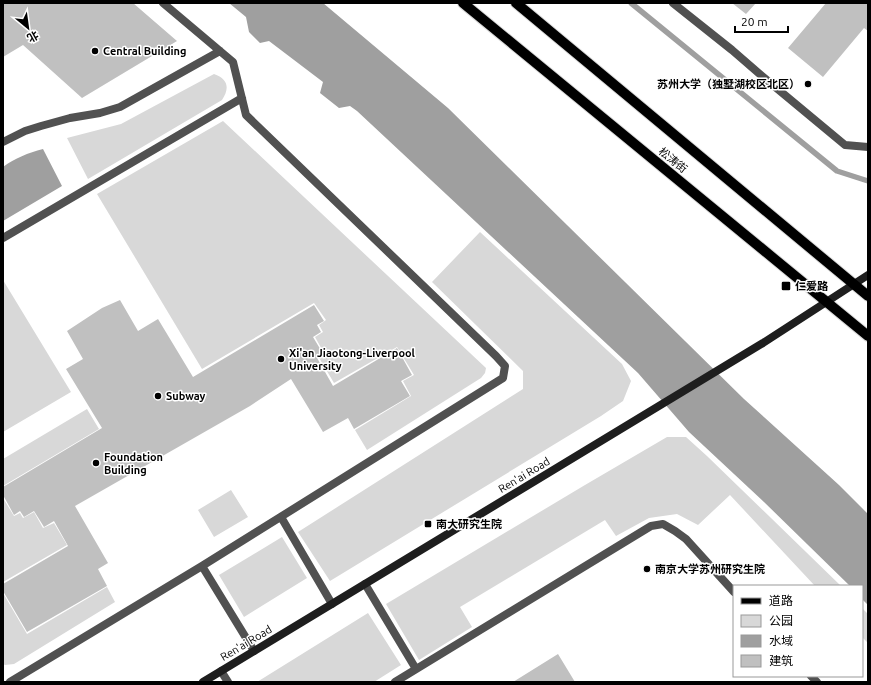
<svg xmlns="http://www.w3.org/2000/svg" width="871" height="685" font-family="Ubuntu,'Noto Sans SC',sans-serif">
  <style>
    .green { fill: #d8d8d8 }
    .water { fill: #9f9f9f }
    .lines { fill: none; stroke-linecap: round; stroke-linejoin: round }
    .stream { stroke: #9f9f9f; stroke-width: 5.5 }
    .building { fill: #c0c0c0 }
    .primary-casing { stroke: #dbdbdb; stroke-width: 12 }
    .service { stroke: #515151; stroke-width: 8 }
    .secondary { stroke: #1e1e1e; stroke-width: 8 }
    .primary { stroke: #000; stroke-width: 10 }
    .poi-dot { fill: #000; stroke: #fff; stroke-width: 1.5 }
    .labels { text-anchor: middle; stroke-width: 3; stroke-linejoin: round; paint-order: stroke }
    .poi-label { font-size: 11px; font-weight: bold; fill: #000; stroke: #fff; text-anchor: start }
    .street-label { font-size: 11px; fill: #000; stroke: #fff }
  </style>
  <rect width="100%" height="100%" fill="#fff"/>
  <path class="green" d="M214,74c14,5 16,14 8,26l-134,79 -21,-41 54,-14z
    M223,121l263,247 -1,5 -4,5 -114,72 -12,-20 56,-34 -8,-15 11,-6 -17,-28 -63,36 -16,-27 6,-3 -9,-16 8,-5 -4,-7 7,-5 -12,-17 -112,66 -105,-175z
    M480,232l142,132 9,17 -8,20 -22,15 -271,165 -32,-49 225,-143v-18l-91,-89z
    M3,280l68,112 -68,40z
    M87,409l12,20 -96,57v-27z
    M667,437h19l21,19 134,130h-26l-85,-91 -32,30 -21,-11 -28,4 -33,18 -11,-16 -145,87 12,20 -53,33 -33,-56 199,-119z
    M231,490l17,27 -34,20 -16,-27z
    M3,498l11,18 6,-3 3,5 11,-6 9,16 11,-5 13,22 -64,37z
    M282,537l25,41 -63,39 -25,-42z
    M107,587l8,15 -101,62 -9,1 -2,-1v-71l24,41z
    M862,608l6,6v29l-6,-6z
    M368,613l33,52 -27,17h-117z"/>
  <path class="water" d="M229,3h94l125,105 296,291 95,86 29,29v91l-6,-6v-13h-12l-86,-84 -75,-70 -51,-59 -281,-262 -7,-5 -11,2 -19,-15 3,-11 -54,-41 -9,2 -11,-11 -3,-15z
    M43,149l19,37 -59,35v-54c12,-9 25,-14 40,-18z"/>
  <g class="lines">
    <path class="stream" d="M631,3l206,168 31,10"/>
  </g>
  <path class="building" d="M3,3h130l44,38 -95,57 -59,-53 -20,12z
    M732,3h24l-10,11z
    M826,3h42v28l-4,-3 -41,49 -35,-29z
    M120,300l18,31 20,-12 35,58 121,-72 10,16 -7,4 4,7 -8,5 9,15 -6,4 17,30 64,-38 15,27 -11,6 9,15 -56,33 -6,-11 -25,14 -32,-53 -41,27 -175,100 33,57 -10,6 9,17 -80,46 -24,-41v-7l65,-38 -14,-25 -10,6 -10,-16 -10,6 -4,-6 -6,4 -11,-20v-8l99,-59 -36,-59 17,-10 -16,-28 35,-23z
    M558,654l17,28h-62z"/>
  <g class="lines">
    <defs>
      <path id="primary" d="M463,3l405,333
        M516,3l352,293"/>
    </defs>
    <use href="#primary" class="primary-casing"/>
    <path class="service" d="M673,3l59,47 30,26 83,69 23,2
      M3,142l22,-11 16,-5 29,-8 30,-5 20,-6 100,-56
      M3,238l239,-140
      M281,517l51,87
      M202,566l52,85
      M365,584l51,85
      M221,671l7,11
      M811,676l6,6
      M10,682l192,-116 301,-188 2,-12 -9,-10 -250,-241 -13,-53 -70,-59
      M395,682l256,-156 12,-2 12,7 11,8 48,53"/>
    <path class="secondary" d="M203,682l560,-339 105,-68"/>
    <use href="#primary" class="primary"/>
  </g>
  <g class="poi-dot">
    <circle cx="95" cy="51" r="4"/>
    <circle cx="808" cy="84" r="4"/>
    <rect x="781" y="281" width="10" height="10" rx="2"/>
    <circle cx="281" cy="359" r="4"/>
    <circle cx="158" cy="396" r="4"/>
    <circle cx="96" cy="463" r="4"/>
    <rect x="424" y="520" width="8" height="8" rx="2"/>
    <circle cx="647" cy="569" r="4"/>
  </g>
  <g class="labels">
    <g class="poi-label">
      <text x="103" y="55">Central Building</text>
      <text x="800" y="88" text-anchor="end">苏州大学（独墅湖校区北区）</text>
      <text x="795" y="290">仁爱路</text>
      <text x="289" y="357">Xi'an Jiaotong-Liverpool<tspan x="289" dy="13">University</tspan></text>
      <text x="166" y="400">Subway</text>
      <text x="104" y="461">Foundation<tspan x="104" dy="13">Building</tspan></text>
      <text x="436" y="528">南大研究生院</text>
      <text x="655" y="573">南京大学苏州研究生院</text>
    </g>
    <g class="street-label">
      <text transform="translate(673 160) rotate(39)" y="4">松涛街</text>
      <text transform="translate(524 475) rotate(-31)" y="4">Ren'ai Road</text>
      <text transform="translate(246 643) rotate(-31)" y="4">Ren'ai Road</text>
    </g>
  </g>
  <rect width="871" height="685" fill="none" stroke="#000000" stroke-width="8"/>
  <rect x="733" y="585" width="130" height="92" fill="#ffffff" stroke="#999999"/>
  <rect x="741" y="598" width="20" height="6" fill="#000000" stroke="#999999"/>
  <text x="769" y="605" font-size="12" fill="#000000">道路</text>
  <rect x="741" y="615" width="20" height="12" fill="#d8d8d8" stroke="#999999"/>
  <text x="769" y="625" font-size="12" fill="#000000">公园</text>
  <rect x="741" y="635" width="20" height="12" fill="#9f9f9f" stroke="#999999"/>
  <text x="769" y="645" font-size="12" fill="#000000">水域</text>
  <rect x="741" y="655" width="20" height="12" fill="#c0c0c0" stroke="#999999"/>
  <text x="769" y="665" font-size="12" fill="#000000">建筑</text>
  <g transform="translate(28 28) rotate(151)" stroke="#ffffff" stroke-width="3" paint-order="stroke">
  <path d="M0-3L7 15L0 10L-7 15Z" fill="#000000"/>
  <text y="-6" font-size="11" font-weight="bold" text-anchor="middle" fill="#000000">北</text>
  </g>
  <path d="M735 26v6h53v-6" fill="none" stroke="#000000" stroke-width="2"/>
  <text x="741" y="26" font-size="12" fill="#000000" stroke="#ffffff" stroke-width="3" paint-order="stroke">20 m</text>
</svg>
